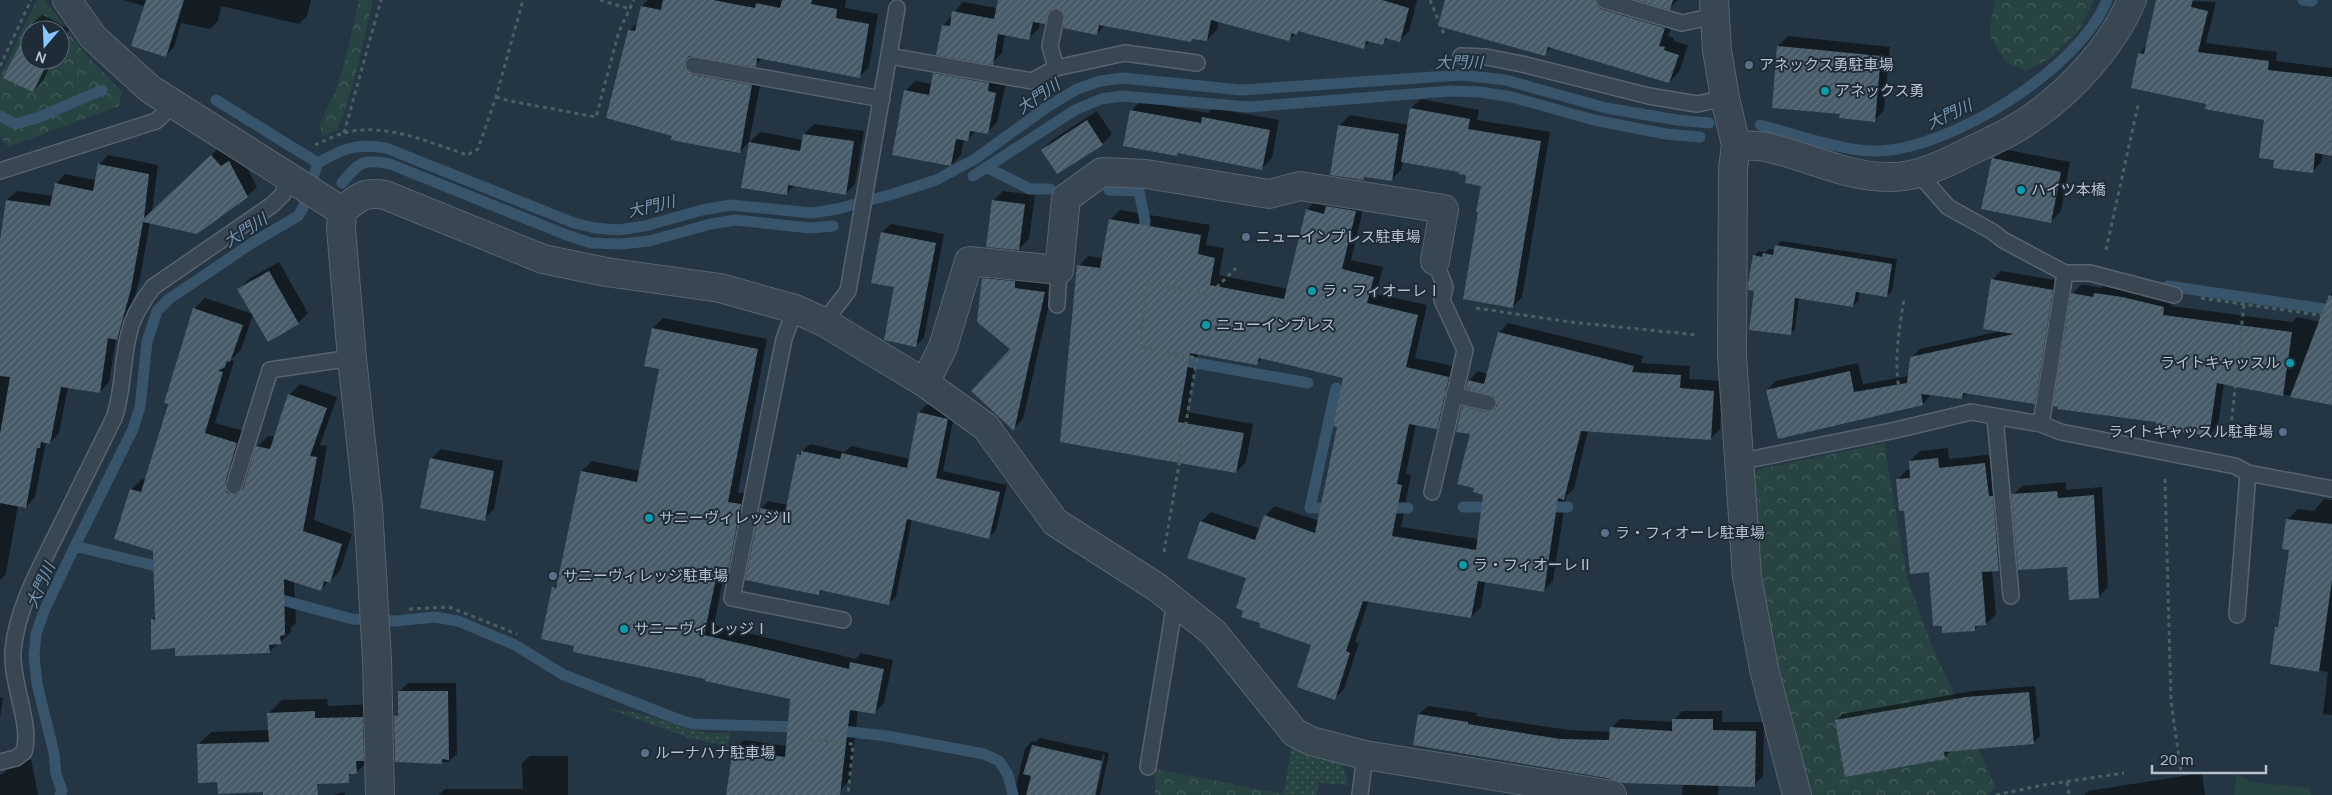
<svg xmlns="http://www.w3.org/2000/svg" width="2332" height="795" font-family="Manrope,'Noto Sans JP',sans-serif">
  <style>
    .grass { fill: url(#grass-dots) }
    .forest { fill: url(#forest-crowns); fill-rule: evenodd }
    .garden { fill: #274443 }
    .shadow { fill: #0007 }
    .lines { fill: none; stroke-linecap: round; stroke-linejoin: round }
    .stream { stroke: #37546b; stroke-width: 11 }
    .building { fill: url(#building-hatch) }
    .service-casing { stroke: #57646f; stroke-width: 18 }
    .minor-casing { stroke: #57646f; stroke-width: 30 }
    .path { stroke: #476161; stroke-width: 3; stroke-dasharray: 4 4; stroke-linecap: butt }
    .service { stroke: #394752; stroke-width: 15 }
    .minor { stroke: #394752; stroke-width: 28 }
    .service-dot { fill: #5c6f8a; stroke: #1e2c37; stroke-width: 2 }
    .culture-dot { fill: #0f9aa8; stroke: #1e2c37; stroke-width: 2 }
    .labels { text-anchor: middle; stroke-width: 4; stroke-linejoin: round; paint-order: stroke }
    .poi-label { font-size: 15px; fill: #b6c1cc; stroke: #1e2c37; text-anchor: start }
    .water-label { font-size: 16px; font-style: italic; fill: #7496b1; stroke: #1e2c37 }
  </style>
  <defs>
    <pattern id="grass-dots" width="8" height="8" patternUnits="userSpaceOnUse" patternTransform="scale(1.25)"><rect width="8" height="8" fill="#274443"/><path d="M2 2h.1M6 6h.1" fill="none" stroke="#445d5d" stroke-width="1.8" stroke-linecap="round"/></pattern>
    <pattern id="forest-crowns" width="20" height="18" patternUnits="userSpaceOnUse" patternTransform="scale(1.25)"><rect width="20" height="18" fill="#274443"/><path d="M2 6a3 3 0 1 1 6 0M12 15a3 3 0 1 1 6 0" fill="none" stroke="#445d5d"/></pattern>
    <pattern id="building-hatch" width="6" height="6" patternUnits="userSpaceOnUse" patternTransform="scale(1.25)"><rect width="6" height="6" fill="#485b69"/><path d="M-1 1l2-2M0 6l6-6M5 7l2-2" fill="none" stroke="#60717d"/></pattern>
  </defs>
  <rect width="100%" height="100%" fill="#243543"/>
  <path class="grass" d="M606,708c12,2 24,3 35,6 35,8 50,22 89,19l-2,13 -39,-8z
    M1292,746l50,14 6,25 -30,-2 -1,12h-34z"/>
  <path class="forest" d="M37,0h8l36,49 41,43 -3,14 -111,41 -8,-10v-61zM30,30h30v30h-30z
    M359,0h14c-11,44 -18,89 -36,130l-15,6 -2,-12 16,-34 12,-40z
    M1995,0h99l-14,29 -29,29 -25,13 -20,-9 -17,-27z
    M1884,443l23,134 23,64 66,147 -8,7h-179l-43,-175 -7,-58 -4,-92z
    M1155,769l128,25 -1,1h-127z"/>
  <path class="garden" d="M2237,774l14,8 58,6 2,7h-77z"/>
  <path class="shadow" d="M123,0h188l-4,16 -8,8 -78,-18 -3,15 -8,8 -29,-6 -7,24 -8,8 -21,-49z
    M648,0h198l-1,8 33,6 -9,53 -10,10 -96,-19 -8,7 -61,-11 -1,3 8,7 61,11 -13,67 -10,10 -66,-17 -43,-105 8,-8 4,-16z
    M999,0h418l-8,31 -10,10 -10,-4 -6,6 -12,-3 -7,8 -64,-18 -11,9 -71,-18 -1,9 -10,10 -13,-2 -3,3 -86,-16 -8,9 -41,-27 -1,6 -10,10 -5,-1 -1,6 -10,10 -24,-4 -3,19 -10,10 -49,-37 20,-24 34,6z
    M1447,0h167l60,18 -6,18 6,2 -1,3 15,4 -9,27 -10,10 -117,-35 -8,8z
    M1642,0h36l-8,8z
    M2159,0l57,2 -10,41 71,9 -1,9 56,7v84l-9,1 -2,9 -9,10 -36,-14 -11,-39 -57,-16 -69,-49 8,-9z
    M42,14l27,15 -9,18v-17h-30v30h23l-10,21 -10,10 -28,-14 27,-53z
    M1788,36l102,11 -6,63 -10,11 -33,-8 -63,-67z
    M944,64l62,19 -9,39 -10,11 -11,-2 -8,8h-4l-3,16 -10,10 -46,-74 10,-10 17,3 2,-10z
    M1421,99l58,11 -2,10 73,12 -28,165 -9,10 -33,-96 2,-26 -22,-14 -57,-10 -2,9 -10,10 -25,-4 -3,3 -23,-54 10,-10 59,10 2,-17z
    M1141,101l67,12 5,-5 66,12 -7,38 -10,10 -82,-16 -3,3 -46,-44z
    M1097,111l15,23 -10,10 -45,29 -15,-23 10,-10z
    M814,124l50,7 -9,53 -10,10 -50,-9 -9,9 -36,-52 10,-10 43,8 1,-6z
    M221,146l10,11 8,-4 18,34 -10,9 -97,26 -10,56 -14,52 -10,9 -7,43 -9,10 -32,-5 -9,46 -9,10 -4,-1 -11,55 -9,10 -8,-2 -12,69 -6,6v-331l7,-49 10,-9 36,5 3,-12 9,-10 31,6 3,-15 9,-10 50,10 -6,46z
    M2003,149l67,13 -9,49 -10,10 -58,-62z
    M1003,191l32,4 -6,44 -10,10 -26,-48z
    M1316,200l49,1 -14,59 32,7 -7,27 51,11 -12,53 43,9 -12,50 -9,10 -21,-3 -10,50 5,1 -10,52 78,12 6,-45 -14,-61 -8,-26 9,-10 26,6 -3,-8 -26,-14 9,-10 10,3 11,-41 9,-10 135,33 -2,7 49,3 -1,13 34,2 -3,48 -10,10 -122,-9 -14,59 -8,7 -13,85 -10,10 -58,-10 -4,26 -10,10 -102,-17 -14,42 4,1 -15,46 -10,10 -21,-55 -51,-21 -14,-45 -47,-56 10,-10 50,17 4,-13 10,-10 44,15 19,-95 6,-49 -81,-20 -6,7 -59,-11 -11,59 66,12 -7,38 -10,10 -175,-31 18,-175 9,-10 15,2 8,-39 9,-9 90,15 -4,20 18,3 -5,27 69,14 19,-79z
    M891,224l53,10 -20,103 -8,9 -20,-60 -14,-54z
    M1781,241l116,18 -5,32 -5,5 -27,-5 -2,10 -5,5 -54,-9 -4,32 -5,5 -35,-44 -1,-34 5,-5 7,1 3,-3 6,1 1,-4z
    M279,262l29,51 -10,10 -45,-9 -12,36 -11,10 4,1 -19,62 33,9 -11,49 6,4 14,-38 11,-11 7,1 14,-42 11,-11 37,13 -17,48 7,1 -13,74 38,14 -12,37 -20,19 -26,-8 2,41 -5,5v4l-22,20 -93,-5 -24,-27 5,-5 -3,-65 -23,-60 11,-11 4,1 48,-171 11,-11 48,16 -14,-25 10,-10z
    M994,269l60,13 -31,137 -10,10 -1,-80 -28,-70z
    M2001,271l60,10 -18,113 -9,8 -67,-9 -5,5 -31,-4 -8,10 -156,-14 9,-9 82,-18 5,21 46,-8 2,-18 9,-9 81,-18 -9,-51z
    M2082,284l19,4 3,-3 27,3 42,10 -2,8 121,16 5,-5 24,5 11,-30v112l-108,-21 -6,42 -9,10 -52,-14 -84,-128z
    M663,318l104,21 -29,153 12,3 -14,70 -10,10 -2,-1 -10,51 142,34 5,-6 32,7 -9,43 -10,10 -16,-3 -8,70 -10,10 -23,5h-90l7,-45 10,-10 43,6 5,-48 -216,-53 -23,-57 6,-6 23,-111 10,-10 48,10 21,-103 -8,-40z
    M926,405l29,6 -12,60 64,14 -11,45 -7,7 -77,-18 -16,77 -8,8 -65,-15 -4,5 -58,-85 7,-8 20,4 10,-50 12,-11 35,8 6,-6 59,13 9,-47z
    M1948,448l1,11 46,-5 14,106 -10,10h-7l4,44 -10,10h-6l-5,5 -45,-58 -24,-62 -9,-29 10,-10 4,-1 -1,-8 10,-10z
    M441,449l62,12 -9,48 -10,10 -53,-60z
    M2066,482v8l36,-3 6,100 -9,9 -31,-31 -55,-70 9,-9z
    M2324,499l8,1v215l-9,-1 5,-42 -57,-9 6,-36 3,-3 11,-75 -3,-30 10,-10 16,2z
    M408,683h48l1,71 -9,8 -52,-1 -1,-45 4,-4v-20z
    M2035,686l5,50 -7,7 -82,8 -7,7 -108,-37 6,-7 131,-23z
    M0,697l3,1 -3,20z
    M327,699l1,7 47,-2 -6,56 -13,13h-4l-4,3 -150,-31 13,-13 58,-2v-17l13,-13z
    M1428,706l49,7 -1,3 93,14 42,2v-4l9,-9 53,3 9,-11h40v11h42l-1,54 -9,9h-35l-1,10h-36l1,-10 -264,-71z
    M1040,738l69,15 -9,42h-4l9,-40 -2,-1 -9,41h-80l11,-46 7,-8 4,1z
    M530,756h38v39h-129l6,-6h78l-1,-26z
    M31,759l7,36h-38v-21h3l5,-7z
    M2202,773l3,22h-121l4,-4z
    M344,792l1,3h-11z"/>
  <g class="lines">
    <path class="stream" d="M2303,0l9,1
      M216,100l102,63
      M0,116l15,8 22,-6 65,-28
      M1760,125c35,9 84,27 118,26 73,-2 202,-83 229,-151
      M986,167l44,22h20
      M973,176l102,-66 26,-11 20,-3 128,11 201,-16 30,1 32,5 82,23 72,14 34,3
      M342,183c16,-20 21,-25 48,-19l174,70 27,9 30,1 28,-3 62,-17 24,-4 75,8 23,-2
      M1109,190l30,1 6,30 -2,18
      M2168,286l164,24
      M1174,359l134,24
      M1463,507h34
      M1543,507h25
      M1334,508h-24l26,-120
      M1383,508h25
      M75,546l93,23
      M271,597l81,22 43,2 40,-4 23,4 57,24 49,30 113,44 16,5 108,3
      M834,730l53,6 97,18 15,7 9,14 5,20
      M60,795l2,-4 -6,-17 -2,-21 -17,-69 -3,-29 2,-21 8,-23 31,-65 58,-117 7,-22 7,-65 10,-31 12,-12 83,-56 46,-27 5,-8 15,-45c25,-15 40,-20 68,-15l188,75 21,5 23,2 27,-4 57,-16 29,-5 81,8 25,-4 56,-15 43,-14 39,-21 72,-52 30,-18 23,-8 23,-3 118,12 221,-15 43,5 101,28 71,12 32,3"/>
  </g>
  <path class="building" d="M146,0h38l-18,57 -35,-11z
    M663,0h50l42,8 1,-5 24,5 2,-8h30l-1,4 26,5 -1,9 33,6 -9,54 -103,-20 -1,9 -67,-11 -3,3 -2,9 7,6 61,11 -12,68 -69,-13 1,-4 -66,-18 22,-88 7,1 6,-25 20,4z
    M998,0h384l27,8 -9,34 -15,-4 -2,7 -17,-4 -2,8 -66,-18 -1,4 -5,-2 -3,8 -78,-21 -4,21 -15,-2 -1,3 -92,-17 -2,10 -34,-7 2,-13 -8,-7 -8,3 -4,13 -12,-2 -4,18 -31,-6 -5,31 -57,-10 6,-30 8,1 2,-15 42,8z
    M1445,0h150l2,6 4,3 64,19 -6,18 6,1 -1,3 15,5 -10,28 -121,-36 -3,9 -107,-30z
    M1637,0h36l-3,10z
    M2156,0h37l-2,7 17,4 -10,41 71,9 -1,9 64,7v79l-17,-3 -2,20 -40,-5 1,-8 -15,-2 5,-38 -59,-11 1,-5 -75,-16 7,-35 6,1z
    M31,23l12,7h-13v30h19l-16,32 -30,-14z
    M1777,46l104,10 -6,66 -36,-4 1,-4 -68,-6z
    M933,73l56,10 -1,8 8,2 -8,41 -18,-3 -2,10 -12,-2 -5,27 -59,-11 12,-65 25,5z
    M1410,108l60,11 -2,10 73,12 -28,167 -50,-9 15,-87h-2l5,-26 -16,-3 1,-8 -8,-1 1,-2 -58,-10z
    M1130,110l71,13 1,-6 68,13 -8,40 -84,-17 -1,3 -54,-10z
    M1087,120l16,25 -46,29 -16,-24z
    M1338,125l61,9 -7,47 -28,-4v3l-34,-5z
    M803,134l51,7 -8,54 -58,-10 -1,10 -46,-7 8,-46 51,9z
    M211,155l10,11 8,-5 19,36 -51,37 -54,-12 -12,67 -14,51 -9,-2 -8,55 -39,-6 -11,57 -9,-2 -1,6h-3l-11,60 -26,-5v-69l10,-57 -10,-1v-136l6,-40 44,6 5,-23 38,8 5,-27 51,10 -5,44z
    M1992,158l69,14 -10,51 -70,-14z
    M992,200l33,4 -6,46 -33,-3z
    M1326,206l30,5 -14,58 32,8 -7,26 51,12 -12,52 43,10 -12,52 -28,-5 -12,60 5,1 -10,51 84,14 7,-55 -10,-3 1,-4 -17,-4 13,-50 -14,-2 6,-26 24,6 8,-2 3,-4 -3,-10 -28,-8 2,-8 16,4 14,-52 136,34 -2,6 49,3 -1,13 34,3 -3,49 -130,-9 -17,69 -6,-2 -14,94 -66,-11 -7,37 -108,-17 -17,50 4,2 -15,47 -38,-13 14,-42 -52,-18 1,-4 -19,-6 2,-6 -7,-3 10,-30 -59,-20 13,-37 55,19 9,-25 51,18 22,-106 -4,-1 10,-48 -84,-20 -2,7 -67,-12 -12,69 66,11 -8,40 -176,-31 17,-177 23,3 9,-49 92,16 -3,19 17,4 -5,27 74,14 22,-90 18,5z
    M881,232l55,11 -20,104 -32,-7 10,-53 -23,-4z
    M1775,245l117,19 -5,33 -31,-5 -3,15 -58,-9 -4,37 -42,-5 5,-39 -6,-1v-6l5,-29 9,2 1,-4 10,2z
    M269,271l30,53 -31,18 -31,-53z
    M982,278l33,3v7l30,4 -31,139 -43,-40 39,-42 -33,-27z
    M1991,279l62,11 -18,114 -72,-11 -1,6 -41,-5 2,11 -145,34 -12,-49 84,-19 4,21 53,-9 3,-26 104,-23 -31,-5z
    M2071,293l22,4 1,-4 28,4 42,10 -1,8 129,17 -9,64 -66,-13 -8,53 -52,-8 -1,-6 -99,-13 1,-2 -5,-1z
    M2329,295l3,1v109l-42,-8z
    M193,308l50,17 -13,37 -3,-1 -2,6 -7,4 5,1 -18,61 32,10 -12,40 2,10 9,2 7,-6 13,-43 14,3 18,-55 39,14 -17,48 7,1 -14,74 39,13 -12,39 -6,-2 -3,10 -37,-12 1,56 -5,1 1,8 -12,1 1,8 -95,3v-8l-24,2v-31l4,1 -2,-69 -39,-12 16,-50 11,3 27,-88 -4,-1z
    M652,328l106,21 -30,153 13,2 -14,72 -10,-2 -13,61 145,34 1,-7 34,7 -9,45 -25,-4 -10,85h-114l7,-46 52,8 5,-58 -85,-18v-2l-132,-27 1,-6 -33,-7 11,-52 4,1 25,-117 56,11 22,-113 -15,-3z
    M918,412l30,7 -12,59 64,14 -11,47 -82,-20 -18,86 -69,-15 -1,5 -74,-15 15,-72 25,5 12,-59 4,1v-4l39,8 2,-6 65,15z
    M430,458l64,13 -9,50 -65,-13z
    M1938,458l1,10 46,-5 4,33h4l6,75 -17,1 4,53 -11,1v5l-33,2v-7h-9l-4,-54 -19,2 -6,-63h-5l-3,-32 14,-1 -1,-17z
    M2057,491l1,7 36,-3 5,103 -30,2 -2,-33 -49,3 -7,-76z
    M2286,519l46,5v56l-13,92 -49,-8 5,-37h3l11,-77 -7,-1z
    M398,691h50l1,69 -7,-1v5l-47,-2 -1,-46 4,-1z
    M2029,692l5,52 -90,8 1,7 -100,18 -10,-57 131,-23z
    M315,711v7l48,-1 1,44h-8l1,13h-8v9l-32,1 1,11h-55v-3l-45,2 -1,-12 -19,1 -1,-39 72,-2 -2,-29z
    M1418,714l50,8v2l92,15 49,1 1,-13 62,4v-12h41v11l43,1 -1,56 -133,-4 -15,-5 -194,-33z
    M1032,745l70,16 -7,34h-69l5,-19 -8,-2z"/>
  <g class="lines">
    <defs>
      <path id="service" d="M1604,0l78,23 33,-7
        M889,56l143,25 24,-13 69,-15 72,10
        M1461,56l25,1 36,7 127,32 48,8 28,-6
        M693,65l189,34
        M1056,68l-6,-22 6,-29
        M0,171l156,-50 17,-16
        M1918,173l30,34 45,25 10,8 62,33 -24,151
        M2065,273h25l84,22
        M1057,305l2,-35
        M795,309l-11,30 -52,259 111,22
        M824,322l24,-31 49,-283
        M1454,395l34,8
        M1995,417l16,179
        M1738,462l158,-32 75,-18 70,12 20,8 174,34 13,7 84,16
        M234,486l36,-116 82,-12
        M1432,492l33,-142 -23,-50 3,-13 -10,-26
        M2237,615l11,-142
        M0,762l16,-4 8,-6c8,-28 -13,-68 -11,-101 4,-44 28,-85 47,-124 18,-36 36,-73 54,-109 11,-31 7,-64 18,-95 5,-14 13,-25 21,-36l119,-82 11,-11 6,-18
        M1148,767l27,-165
        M1360,795l5,-40"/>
      <path id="minor" d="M67,0l26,37 57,52 192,122
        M1714,0l3,50 8,48 11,47 -3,23 -1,187 15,222 17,92 33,126
        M1736,145c10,1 21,0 30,2 41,9 80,30 122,30 27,1 55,-12 78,-24 23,-11 47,-21 67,-36 40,-28 80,-72 99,-117
        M925,383l18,-36 26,-86 90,9 7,-72 36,-26 44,2 123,20 31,-8 144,23 -9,52
        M380,795l-3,-136 -9,-152 -16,-149 -11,-129 1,-18c16,-13 21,-20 43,-16l158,64 63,13 114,16 75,21 29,13 101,61 61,44 69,95 103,66 56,45 81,100 16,8 54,14 247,40"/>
    </defs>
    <use href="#service" class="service-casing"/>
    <use href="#minor" class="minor-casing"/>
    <path class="path" d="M600,0l30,9
      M1430,0l14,34
      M0,66l31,-66
      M496,97l14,4 86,16 23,-86 15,-31
      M344,133l37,-133
      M315,145c9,-4 19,-9 29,-12 40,-11 85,9 123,22l11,-6 18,-52 27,-97
      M2106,250l32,-145
      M2201,298l131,19
      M1476,308l94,14 128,13
      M1902,400c-10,-31 -3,-70 2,-101
      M2230,436l14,-132
      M2165,479l6,222 10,71
      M1164,552l33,-194 -53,-10 -5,-3 9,-62 61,12 27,-27
      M409,609l40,-2 68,27
      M809,739l44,5 -5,51
      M2067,782l2,13
      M1996,795l47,-10 81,-12"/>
    <use href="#service" class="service"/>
    <use href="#minor" class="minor"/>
  </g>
  <g class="service-dot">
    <circle cx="1749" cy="65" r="5"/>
    <circle cx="1246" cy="237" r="5"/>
    <circle cx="2283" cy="432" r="5"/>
    <circle cx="1605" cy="533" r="5"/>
    <circle cx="553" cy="576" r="5"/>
    <circle cx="645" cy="753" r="5"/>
  </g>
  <g class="culture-dot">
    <circle cx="1825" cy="91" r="5"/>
    <circle cx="2021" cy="190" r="5"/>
    <circle cx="1312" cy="291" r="5"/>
    <circle cx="1206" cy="325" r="5"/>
    <circle cx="2290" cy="363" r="5"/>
    <circle cx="649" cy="518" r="5"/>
    <circle cx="1463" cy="565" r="5"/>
    <circle cx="624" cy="629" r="5"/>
  </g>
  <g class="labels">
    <g class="poi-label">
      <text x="1759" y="70">アネックス勇駐車場</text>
      <text x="1835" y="96">アネックス勇</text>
      <text x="2031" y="195">ハイツ本橋</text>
      <text x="1256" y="242">ニューインプレス駐車場</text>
      <text x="1322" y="296">ラ・フィオーレⅠ</text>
      <text x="1216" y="330">ニューインプレス</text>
      <text x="2280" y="368" text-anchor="end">ライトキャッスル</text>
      <text x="2273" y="437" text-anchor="end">ライトキャッスル駐車場</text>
      <text x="659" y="523">サニーヴィレッジⅡ</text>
      <text x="1615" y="538">ラ・フィオーレ駐車場</text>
      <text x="1473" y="570">ラ・フィオーレⅡ</text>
      <text x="563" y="581">サニーヴィレッジ駐車場</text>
      <text x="634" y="634">サニーヴィレッジⅠ</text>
      <text x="655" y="758">ルーナハナ駐車場</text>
    </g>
    <g class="water-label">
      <text x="1459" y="68">大門川</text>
      <text transform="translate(1038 96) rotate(-34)" y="6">大門川</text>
      <text transform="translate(1949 114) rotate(-25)" y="6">大門川</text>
      <text transform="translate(651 206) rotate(-13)" y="6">大門川</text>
      <text transform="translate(245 230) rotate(-33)" y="6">大門川</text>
      <text transform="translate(40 585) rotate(-66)" y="6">大門川</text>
    </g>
  </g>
  <g transform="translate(45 45) rotate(199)"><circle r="24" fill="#1e2c37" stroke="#5b6873"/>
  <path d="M0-4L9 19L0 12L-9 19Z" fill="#89c5fe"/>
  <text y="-8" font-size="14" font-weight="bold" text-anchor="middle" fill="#b6c1cc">N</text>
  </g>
  <path d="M2152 765v8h114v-8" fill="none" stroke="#b6c1cc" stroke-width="2.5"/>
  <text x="2160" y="765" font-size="15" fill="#b6c1cc" stroke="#1e2c37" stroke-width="4" paint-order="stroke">20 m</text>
</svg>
